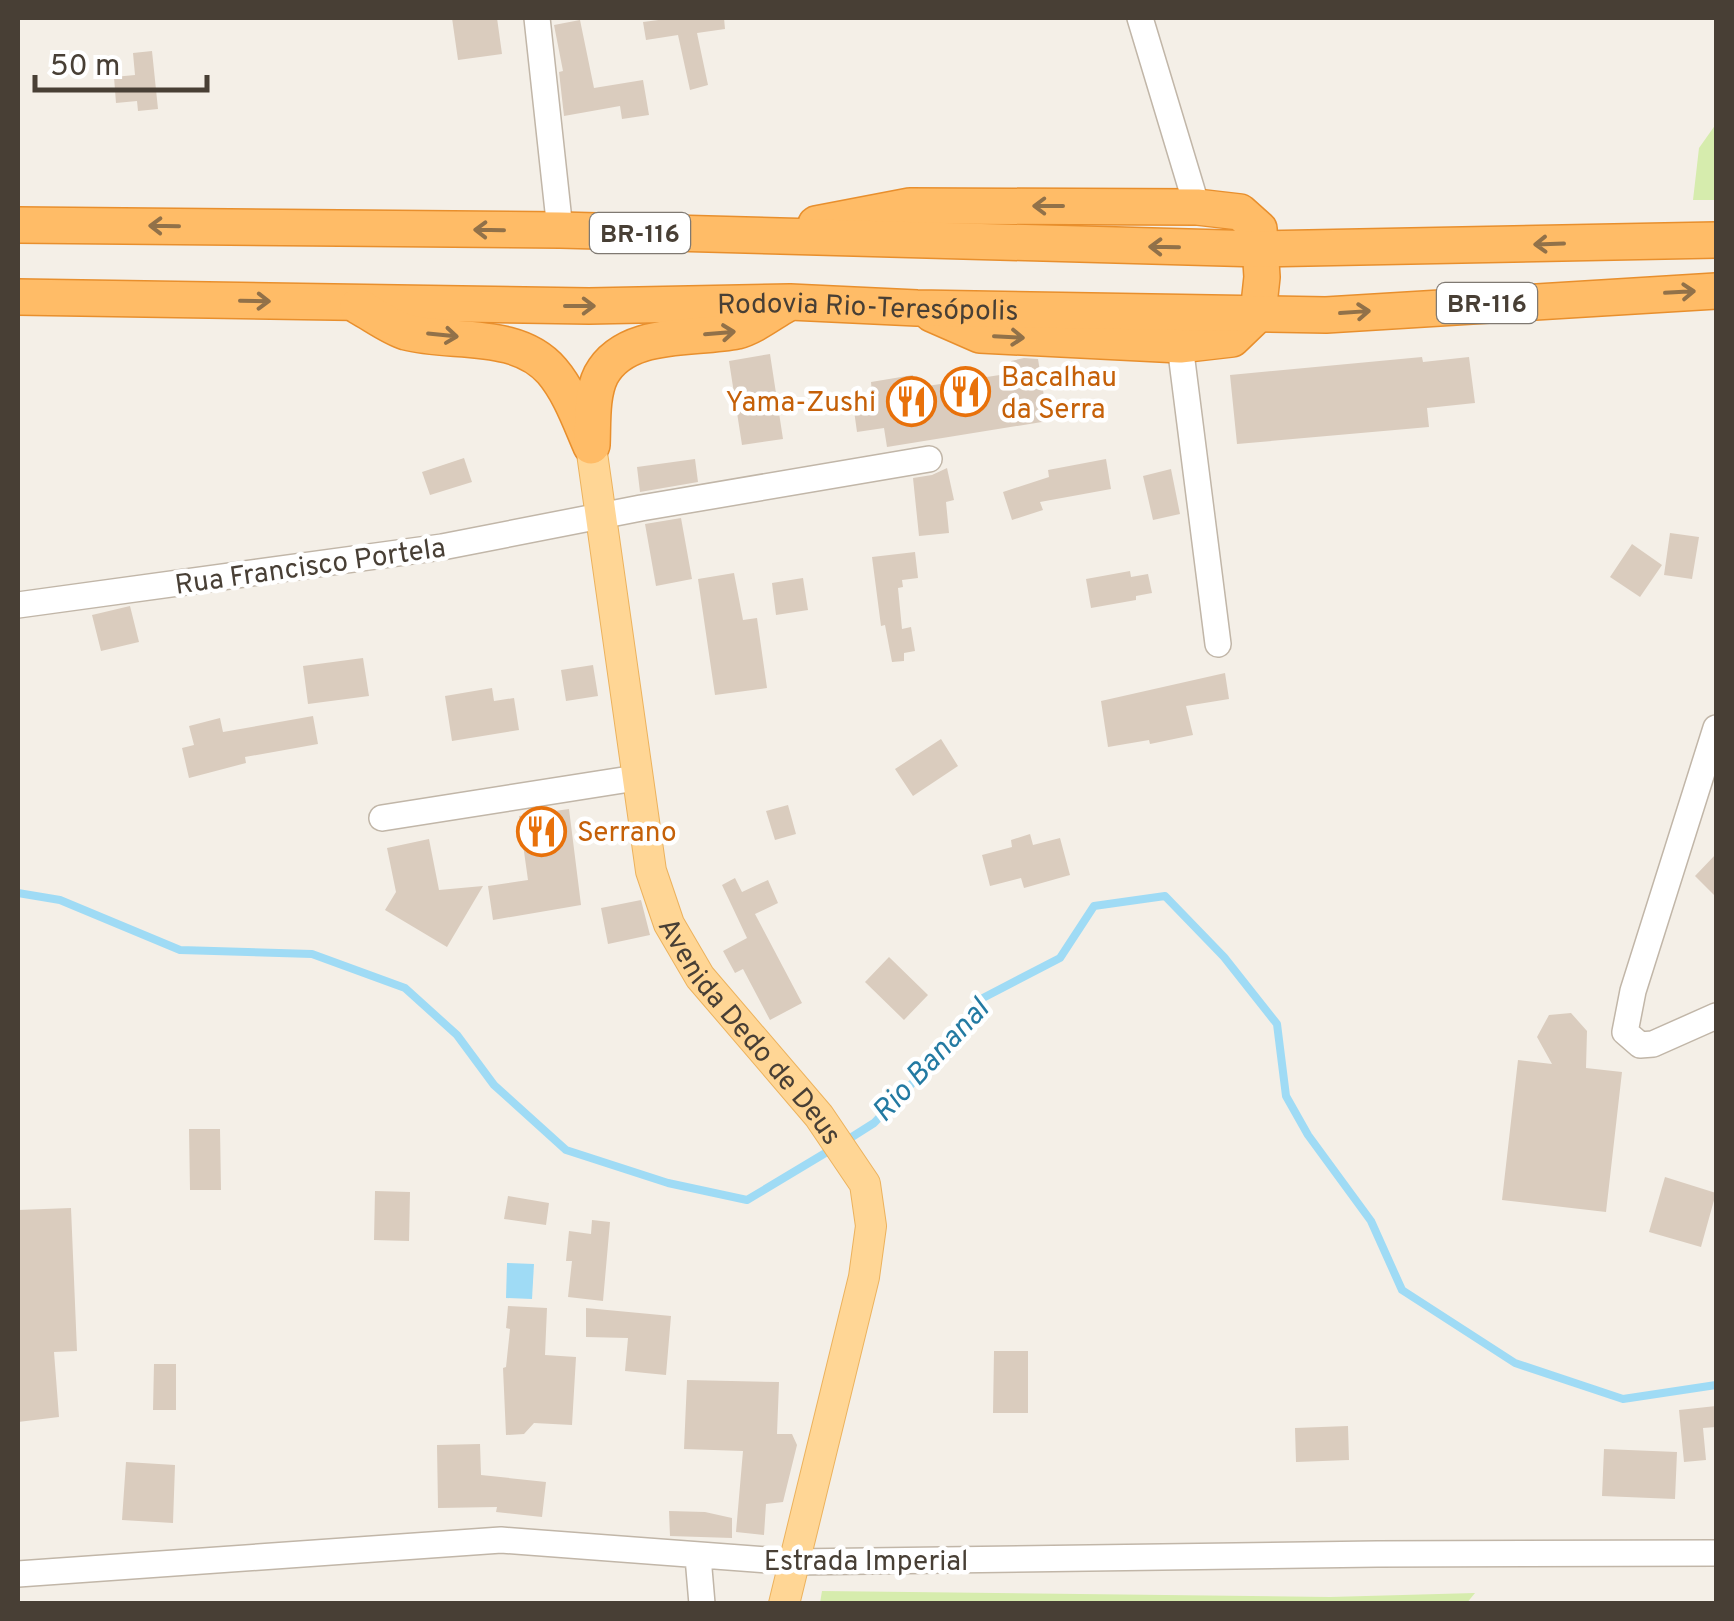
<svg xmlns="http://www.w3.org/2000/svg" width="1734" height="1621" font-family="Overpass,sans-serif">
  <style>
    .green { fill: #d6ecad }
    .water { fill: #9fdbf5 }
    .lines { fill: none; stroke-linecap: round; stroke-linejoin: round }
    .stream { stroke: #9fdbf5; stroke-width: 8 }
    .building { fill: #daccbe }
    .minor-casing { stroke: #c1b6a8; stroke-width: 28 }
    .major-casing { stroke: #ecb25d; stroke-width: 32 }
    .highway-casing { stroke: #e88f2d; stroke-width: 38 }
    .minor { stroke: #fff; stroke-width: 25 }
    .major { stroke: #ffd695; stroke-width: 30 }
    .highway { stroke: #ffbc67; stroke-width: 35 }
    .oneway { stroke: #917149 }
    .labels { text-anchor: middle; stroke-width: 9; stroke-linejoin: round; paint-order: stroke }
    .shield { fill: #fff; stroke: #7f7972; stroke-width: 2.5 }
    .shield-label { font-size: 25px; font-weight: bold; fill: #483f35 }
    .street-label { font-size: 28px; fill: #483f35; stroke: #fff }
    .food-label { font-size: 28px; fill: #c56008; stroke: #fff; text-anchor: start }
    .water-label { font-size: 30px; font-style: italic; fill: #237aa2; stroke: #fff }
  </style>
  <rect width="100%" height="100%" fill="#f4efe7"/>
  <path class="green" d="M1716,124v76h-23l6,-52z
    M822,1591l508,6 145,-4 -9,11 -646,-1z"/>
  <path class="water" d="M507,1263l27,1 -2,35 -26,-1z"/>
  <g class="lines">
    <path class="stream" d="M18,893l42,7 120,50 132,4 93,34 52,47 37,50 72,65 102,33 79,17 85,-51
      M844,1142l30,-19 50,-52 57,-72 79,-41 34,-52 71,-10 59,61 53,67 9,72 22,39 63,86 31,69 113,73 108,36 93,-14"/>
  </g>
  <path class="building" d="M452,18h45l5,36 -44,6z
    M674,18h50l1,11 -28,4 11,52 -18,5 -12,-55 -32,5 -3,-18z
    M580,20l14,68 49,-8 6,35 -27,4 -2,-13 -56,10 -5,-44 4,-1 -9,-46z
    M152,51l6,58 -20,2 -1,-10 -21,2 -2,-26 21,-2 -2,-22z
    M770,354l13,85 -41,6 -13,-84z
    M1422,357l1,5 46,-5 6,46 -48,5 2,19 -192,17 -7,-69z
    M1024,358l14,1 10,62 -161,26 -3,-19 -27,4 -5,-36 20,-3 -1,-11 42,-7 1,13 99,-15 -2,-12z
    M464,458l8,24 -42,13 -8,-23z
    M695,459l3,23 -58,10 -3,-25z
    M1106,459l5,30 -71,13 3,8 -31,10 -9,-28 46,-15 -1,-7z
    M947,468l7,32 -8,2 3,31 -30,3 -6,-58 19,-3z
    M1171,469l9,45 -27,6 -10,-44z
    M681,518l11,61 -36,7 -11,-62z
    M1670,533l29,4 -7,42 -28,-4z
    M1632,544l30,21 -22,32 -30,-20z
    M915,552l3,26 -16,2 1,7 -5,1 4,41 9,-2 4,24 -11,2v8l-12,1 -7,-37 -4,1 -9,-69z
    M1130,571l1,6 17,-3 4,19 -16,3v4l-45,8 -5,-29z
    M734,573l9,47 14,-2 10,70 -52,7 -17,-116z
    M803,578l5,32 -32,5 -4,-32z
    M130,606l9,36 -38,9 -9,-36z
    M363,658l6,38 -61,8 -5,-38z
    M593,665l5,31 -32,5 -5,-31z
    M1225,673l4,26 -43,7 7,29 -43,9 -1,-4 -41,7 -7,-46z
    M492,688l2,13 20,-3 5,32 -67,11 -7,-45z
    M313,716l5,28 -73,13 1,6 -57,15 -7,-30 12,-3 -5,-19 31,-8 3,14z
    M941,739l17,27 -45,30 -18,-27z
    M788,805l8,29 -21,6 -9,-29z
    M569,809l12,96 -88,15 -5,-34 40,-6 -9,-64z
    M1030,834l3,11 27,-7 10,37 -46,13 -3,-10 -31,8 -8,-31 30,-8 -1,-7z
    M429,839l10,51 44,-4 -36,61 -62,-37 11,-18 -9,-44z
    M1716,854v43l-21,-21z
    M735,878l7,14 26,-12 10,23 -23,11 47,89 -32,17 -27,-51 -8,4 -12,-22 24,-13 -25,-53z
    M641,900l9,35 -42,9 -7,-36z
    M889,957l39,38 -24,25 -39,-38z
    M1571,1013l16,18 -1,37 36,4 -16,140 -104,-12 16,-140 34,4 -15,-27 12,-22z
    M189,1129h31l1,61h-31z
    M1665,1177l51,16 -15,54 -52,-15z
    M375,1191l35,1 -1,49 -35,-1z
    M508,1196l41,7 -3,22 -42,-6z
    M71,1208l6,143 -23,1 5,65 -41,5v-212z
    M592,1220l18,2 -7,79 -35,-4 4,-36h-6l3,-30 22,3z
    M508,1306l39,2 -2,47 31,2 -4,68 -38,-2 -10,11 -18,1 -3,-67 3,-1 4,-38 -4,-1z
    M586,1308l85,8 -5,59 -41,-4 3,-33 -42,-1z
    M994,1351h34v62h-35z
    M154,1364h22v46h-23z
    M687,1380l92,2 -2,52h15l5,11 -14,57 -17,2 -2,31 -28,-3 7,-81 -59,-2z
    M1716,1406v21l-13,1 3,32 -22,2 -5,-52z
    M1348,1426l1,34 -53,2 -1,-34z
    M480,1444l1,31 65,7 -4,35 -46,-5 1,-5 -59,1 -1,-63z
    M1604,1449l73,3 -2,47 -73,-3z
    M126,1462l49,3 -2,58 -51,-3z
    M669,1511l36,1 27,6v20l-62,-2z"/>
  <g class="lines">
    <defs>
      <path id="minor" d="M537,18l23,212
        M1140,18l57,189
        M1180,345l38,299
        M18,605l424,-58 199,-39 288,-49
        M1716,728l-83,263 -8,41 15,13 13,-1 63,-28
        M382,818l254,-40
        M698,1557l4,47
        M18,1574l483,-34 294,22 582,-8 339,-1"/>
      <g id="major">
        <path id="s1" d="M591,446l60,425 18,53 31,53 119,139 46,68 6,42 -7,51 -80,327"/>
      </g>
      <g id="highway">
        <path d="M816,224l94,-18 287,1 43,5 19,17 3,48 -4,37 -26,25 -52,6 -200,-10 -48,-21"/>
        <path d="M18,225l542,5 701,19 455,-9"/>
        <path id="s2" d="M18,297l571,9 201,-4 127,6 409,7 390,-24"/>
        <path d="M358,306c15,8 32,21 48,26 45,12 111,-2 146,39 18,21 28,50 39,75"/>
        <path d="M592,445c1,-22 -1,-50 9,-70 25,-46 94,-35 136,-44 16,-4 34,-18 48,-26"/>
      </g>
    </defs>
    <use href="#minor" class="minor-casing"/>
    <use href="#major" class="major-casing"/>
    <use href="#highway" class="highway-casing"/>
    <use href="#minor" class="minor"/>
    <use href="#major" class="major"/>
    <use href="#highway" class="highway"/>
  </g>
  <defs><path id="oneway-shaft" d="M-6 0H5M1.5-3L5.5 0L1.5 3" fill="none" stroke-width="1.6" stroke-linecap="round" stroke-linejoin="round" transform="scale(2.5)"/></defs>
  <g class="oneway">
    <use href="#oneway-shaft" transform="translate(1048 206) rotate(-180)"/>
    <use href="#oneway-shaft" transform="translate(164 226) rotate(-179)"/>
    <use href="#oneway-shaft" transform="translate(489 230) rotate(-179)"/>
    <use href="#oneway-shaft" transform="translate(1549 244) rotate(178)"/>
    <use href="#oneway-shaft" transform="translate(1164 247) rotate(-179)"/>
    <use href="#oneway-shaft" transform="translate(1680 292) rotate(-3)"/>
    <use href="#oneway-shaft" transform="translate(255 301) rotate(1)"/>
    <use href="#oneway-shaft" transform="translate(580 306)"/>
    <use href="#oneway-shaft" transform="translate(1355 312) rotate(-4)"/>
    <use href="#oneway-shaft" transform="translate(720 333) rotate(-5)"/>
    <use href="#oneway-shaft" transform="translate(443 335) rotate(6)"/>
    <use href="#oneway-shaft" transform="translate(1009 337) rotate(3)"/>
  </g>
  <defs>
    <symbol id="restaurant-ring" viewBox="-11 -11 22 22"><circle r="9.5" fill="#fff" stroke="#e8710a" stroke-width="1.5"/><path d="M-5-6h1v4h1v-4h1v4h1v-4h1v5L-1.5 .5V6h-2V.5L-5-1ZM5-6V6H3V1.5H1.5Q1.5-4 5-6Z" fill="#e8710a"/></symbol>
  </defs>
  <g fill-rule="evenodd">
    <use href="#restaurant-ring" x="938" y="364" width="55" height="55"/>
    <use href="#restaurant-ring" x="884" y="374" width="55" height="55"/>
    <use href="#restaurant-ring" x="514" y="804" width="55" height="55"/>
  </g>
  <g class="labels">
    <g class="shield">
      <rect x="590" y="213" width="100" height="40" rx="8"/>
      <rect x="1437" y="283" width="100" height="40" rx="8"/>
    </g>
    <g class="shield-label">
      <text x="640" y="242">BR-116</text>
      <text x="1487" y="312">BR-116</text>
    </g>
    <g class="street-label">
      <text dy="10" stroke="none"><textPath href="#s2" startOffset="850">Rodovia Rio-Teresópolis</textPath></text>
      <text transform="translate(310 565) rotate(-8)" y="10">Rua Francisco Portela</text>
      <text dy="10" stroke="none"><textPath href="#s1" startOffset="620">Avenida Dedo de Deus</textPath></text>
      <text x="866" y="1570">Estrada Imperial</text>
    </g>
    <g class="food-label">
      <text x="1001" y="386">Bacalhau<tspan x="1001" dy="32">da Serra</tspan></text>
      <text x="876" y="411" text-anchor="end">Yama-Zushi</text>
      <text x="577" y="841">Serrano</text>
    </g>
    <g class="water-label">
      <text transform="translate(930 1060) rotate(-47)" y="10">Rio Bananal</text>
    </g>
  </g>
  <rect width="1734" height="1621" fill="none" stroke="#483f35" stroke-width="40"/>
  <path d="M35 75v15h172v-15" fill="none" stroke="#483f35" stroke-width="5"/>
  <text x="50" y="75" font-size="30" fill="#483f35" stroke="#ffffff" stroke-width="8" paint-order="stroke">50 m</text>
</svg>
